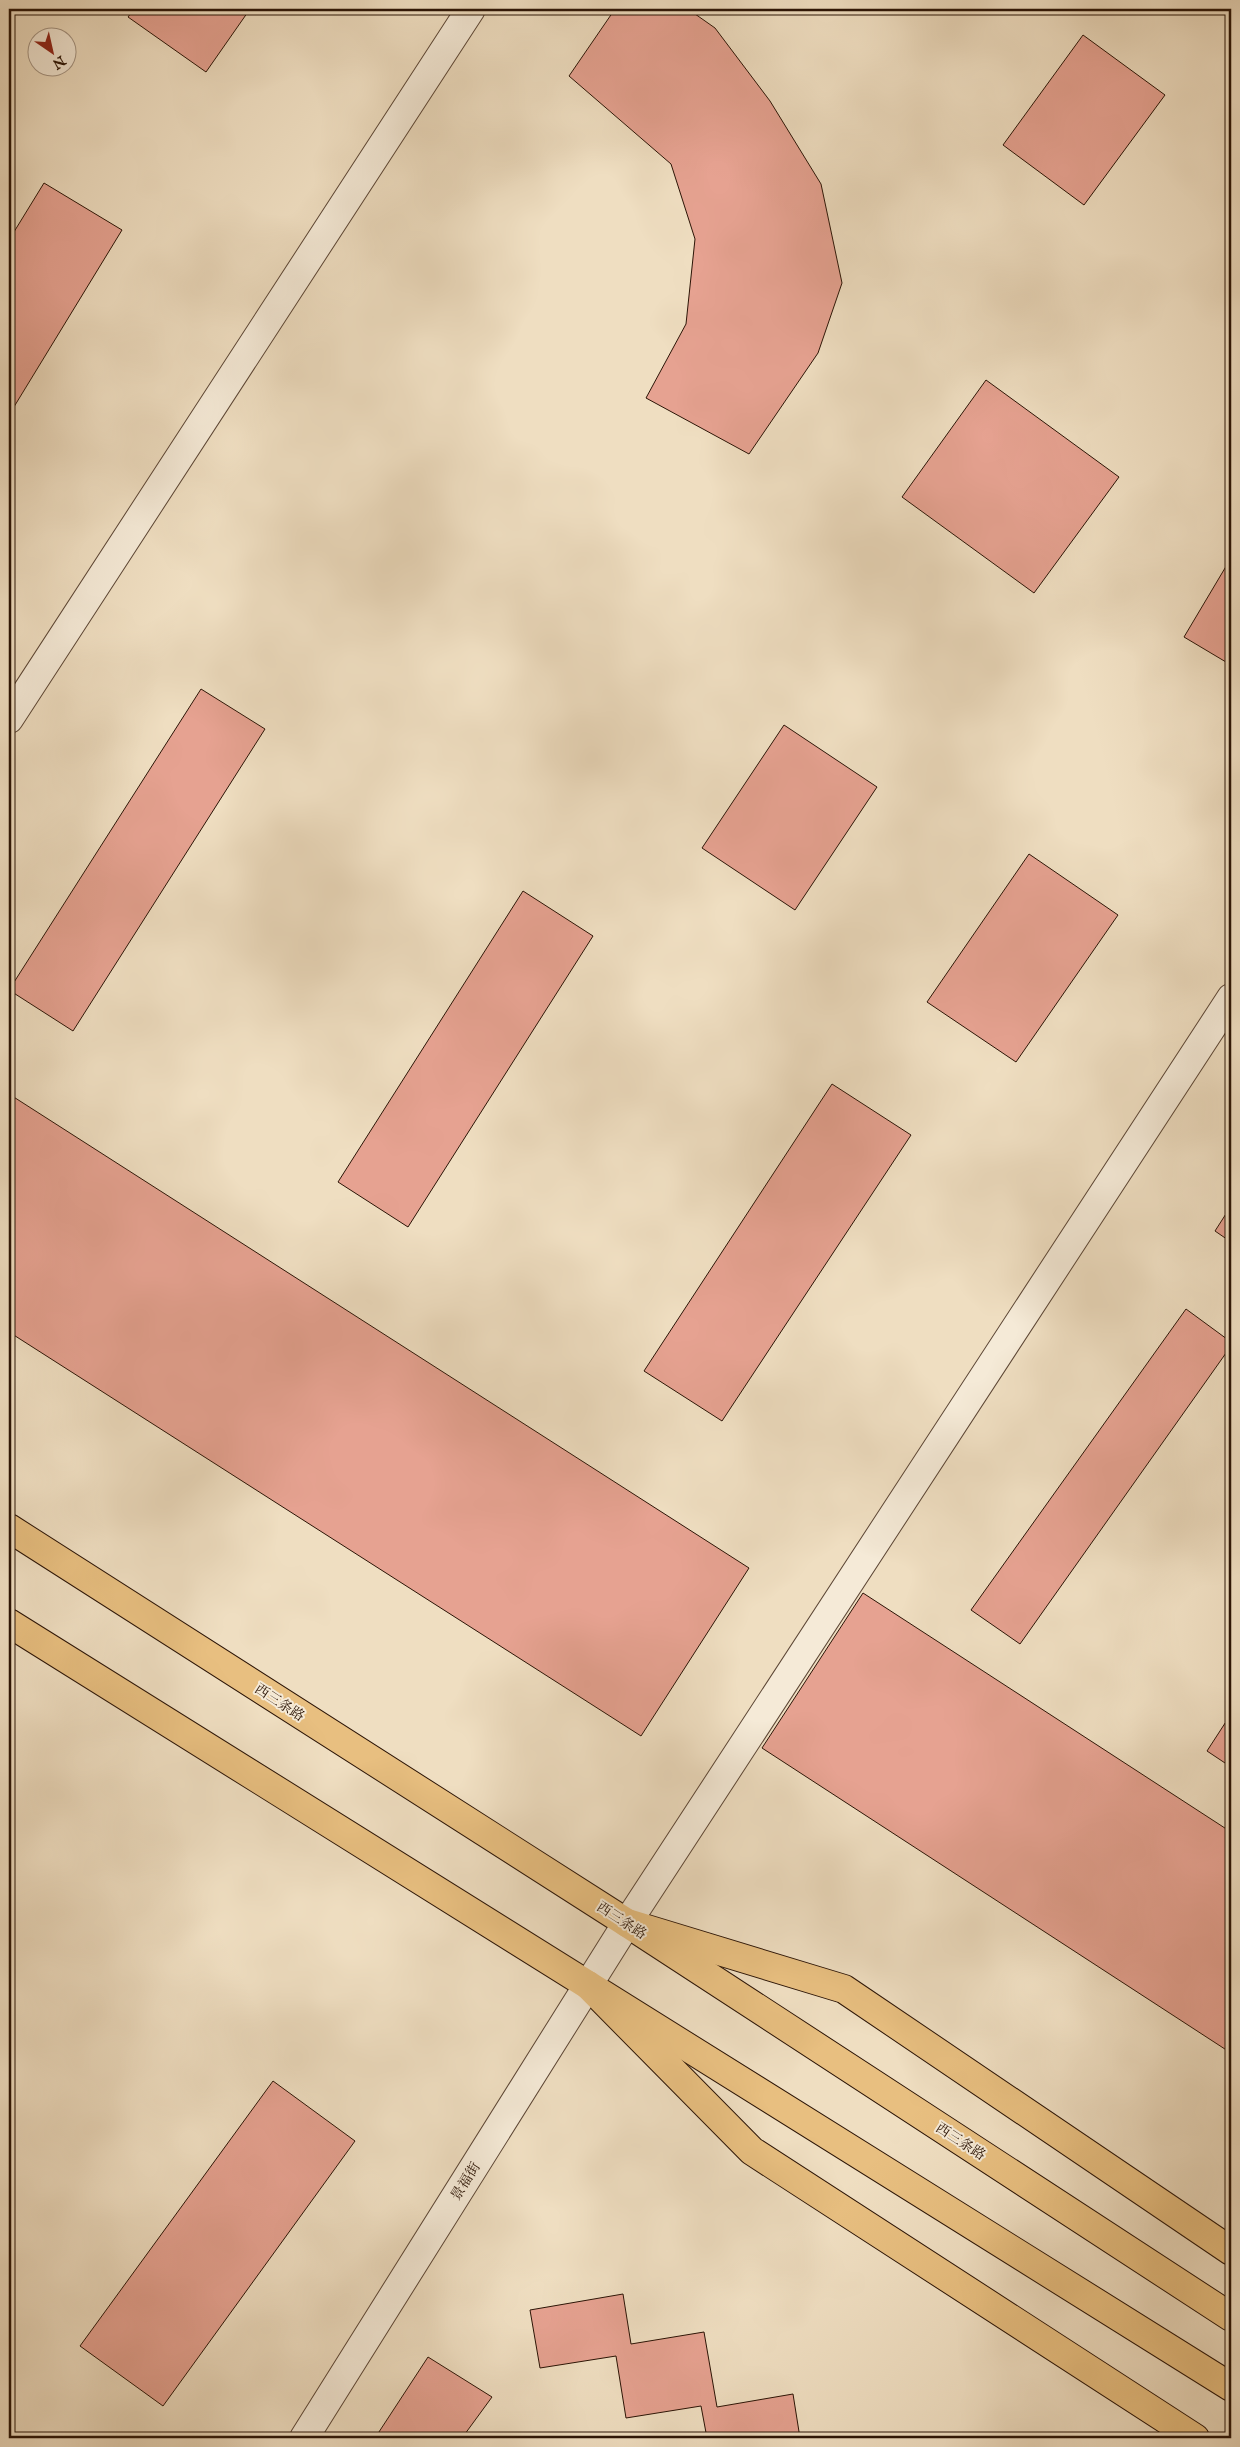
<svg xmlns="http://www.w3.org/2000/svg" width="1240" height="2447" font-family="'IM FELL English','Noto Serif SC',serif">
  <style>
    .building { fill: #e6a291; stroke: #2b1406 }
    .lines { fill: none; stroke-linecap: round; stroke-linejoin: round }
    .minor-casing { stroke: #5c4635; stroke-width: 30 }
    .major-casing { stroke: #2b1406; stroke-width: 30 }
    .highway-casing { stroke: #2b1406; stroke-width: 30 }
    .minor { stroke: #f5ead7; stroke-width: 28 }
    .major { stroke: #e8bf80; stroke-width: 28 }
    .highway { stroke: #e8bf80; stroke-width: 28 }
    .labels { text-anchor: middle; stroke-width: 4; stroke-linejoin: round; paint-order: stroke }
    .street-label { font-size: 14px; fill: #2b1406; stroke: #f5ead7 }
  </style>
  <rect width="100%" height="100%" fill="#efdec1"/>
  <filter id="stains"><feTurbulence type="fractalNoise" baseFrequency=".004" numOctaves="4"/><feColorMatrix values="0 0 0 0 .2 0 0 0 0 .09 0 0 0 0 .02 0 0 0 .5 -.17"/></filter>
  <radialGradient id="worn" r=".72"><stop offset=".6" stop-color="#630" stop-opacity="0"/><stop offset="1" stop-color="#630" stop-opacity=".3"/></radialGradient>
  <path class="building" d="M134,9h116l-44,63 -78,-55z
    M615,9h73l27,19 55,73 51,83 21,99 -24,70 -69,101 -103,-56 40,-74 9,-85 -24,-75 -102,-88z
    M1083,35l82,60 -81,110 -81,-60z
    M44,183l78,47 -113,185v-175z
    M986,380l133,97 -85,116 -132,-96z
    M1231,558v107l-47,-28z
    M201,689l64,40 -192,302 -64,-41z
    M784,725l93,62 -82,123 -93,-62z
    M1029,854l89,61 -102,147 -89,-60z
    M523,891l70,45 -185,291 -70,-45z
    M832,1084l79,51 -189,286 -78,-50z
    M9,1094l740,474 -108,168 -632,-404z
    M1231,1206v36l-16,-11z
    M1186,1309l45,33v4l-211,298 -49,-34z
    M863,1593l368,239v221l-469,-305z
    M1231,1714v53l-24,-16z
    M273,2081l82,60 -192,265 -83,-60z
    M623,2294l8,50 73,-12 13,75 76,-13 7,44h-93l-6,-32 -75,12 -10,-62 -76,12 -10,-58z
    M428,2357l64,40 -30,41h-87z"/>
  <g class="lines">
    <defs>
      <path id="minor" d="M9,719l462,-710
        M304,2438l323,-515 604,-925"/>
      <path id="major" d="M9,1528l618,395 604,394
        M9,1623l1222,764"/>
      <path id="highway" d="M627,1923l217,66 387,262
        M588,1985l164,166 443,287"/>
    </defs>
    <use href="#minor" class="minor-casing"/>
    <use href="#major" class="major-casing"/>
    <use href="#highway" class="highway-casing"/>
    <use href="#minor" class="minor"/>
    <use href="#major" class="major"/>
    <use href="#highway" class="highway"/>
  </g>
  <g class="labels">
    <g class="street-label">
      <text transform="translate(280 1702) rotate(33)" y="5">西三条路</text>
      <text transform="translate(622 1920) rotate(33)" y="5">西三条路</text>
      <text transform="translate(961 2141) rotate(33)" y="5">西三条路</text>
      <text transform="translate(465 2181) rotate(-58)" y="5">景福街</text>
    </g>
  </g>
  <rect width="1240" height="2447" fill="none" stroke="#efdec1" stroke-width="30"/>
  <rect x="10" y="10" width="1220" height="2427" fill="none" stroke="#2b1406" stroke-width="2.5"/>
  <rect x="15" y="15" width="1210" height="2417" fill="none" stroke="#2b1406"/>
  <g transform="translate(52 52) rotate(146)"><circle r="24" fill="#f5ead7" stroke="#a49483"/>
  <path d="M0-4L9 19L0 12L-9 19Z" fill="#8f2418"/>
  <text y="-8" font-size="14" font-weight="bold" text-anchor="middle" fill="#2b1406">N</text>
  </g>
  <rect width="100%" height="100%" filter="url(#stains)"/>
  <rect width="100%" height="100%" fill="url(#worn)"/>
</svg>
